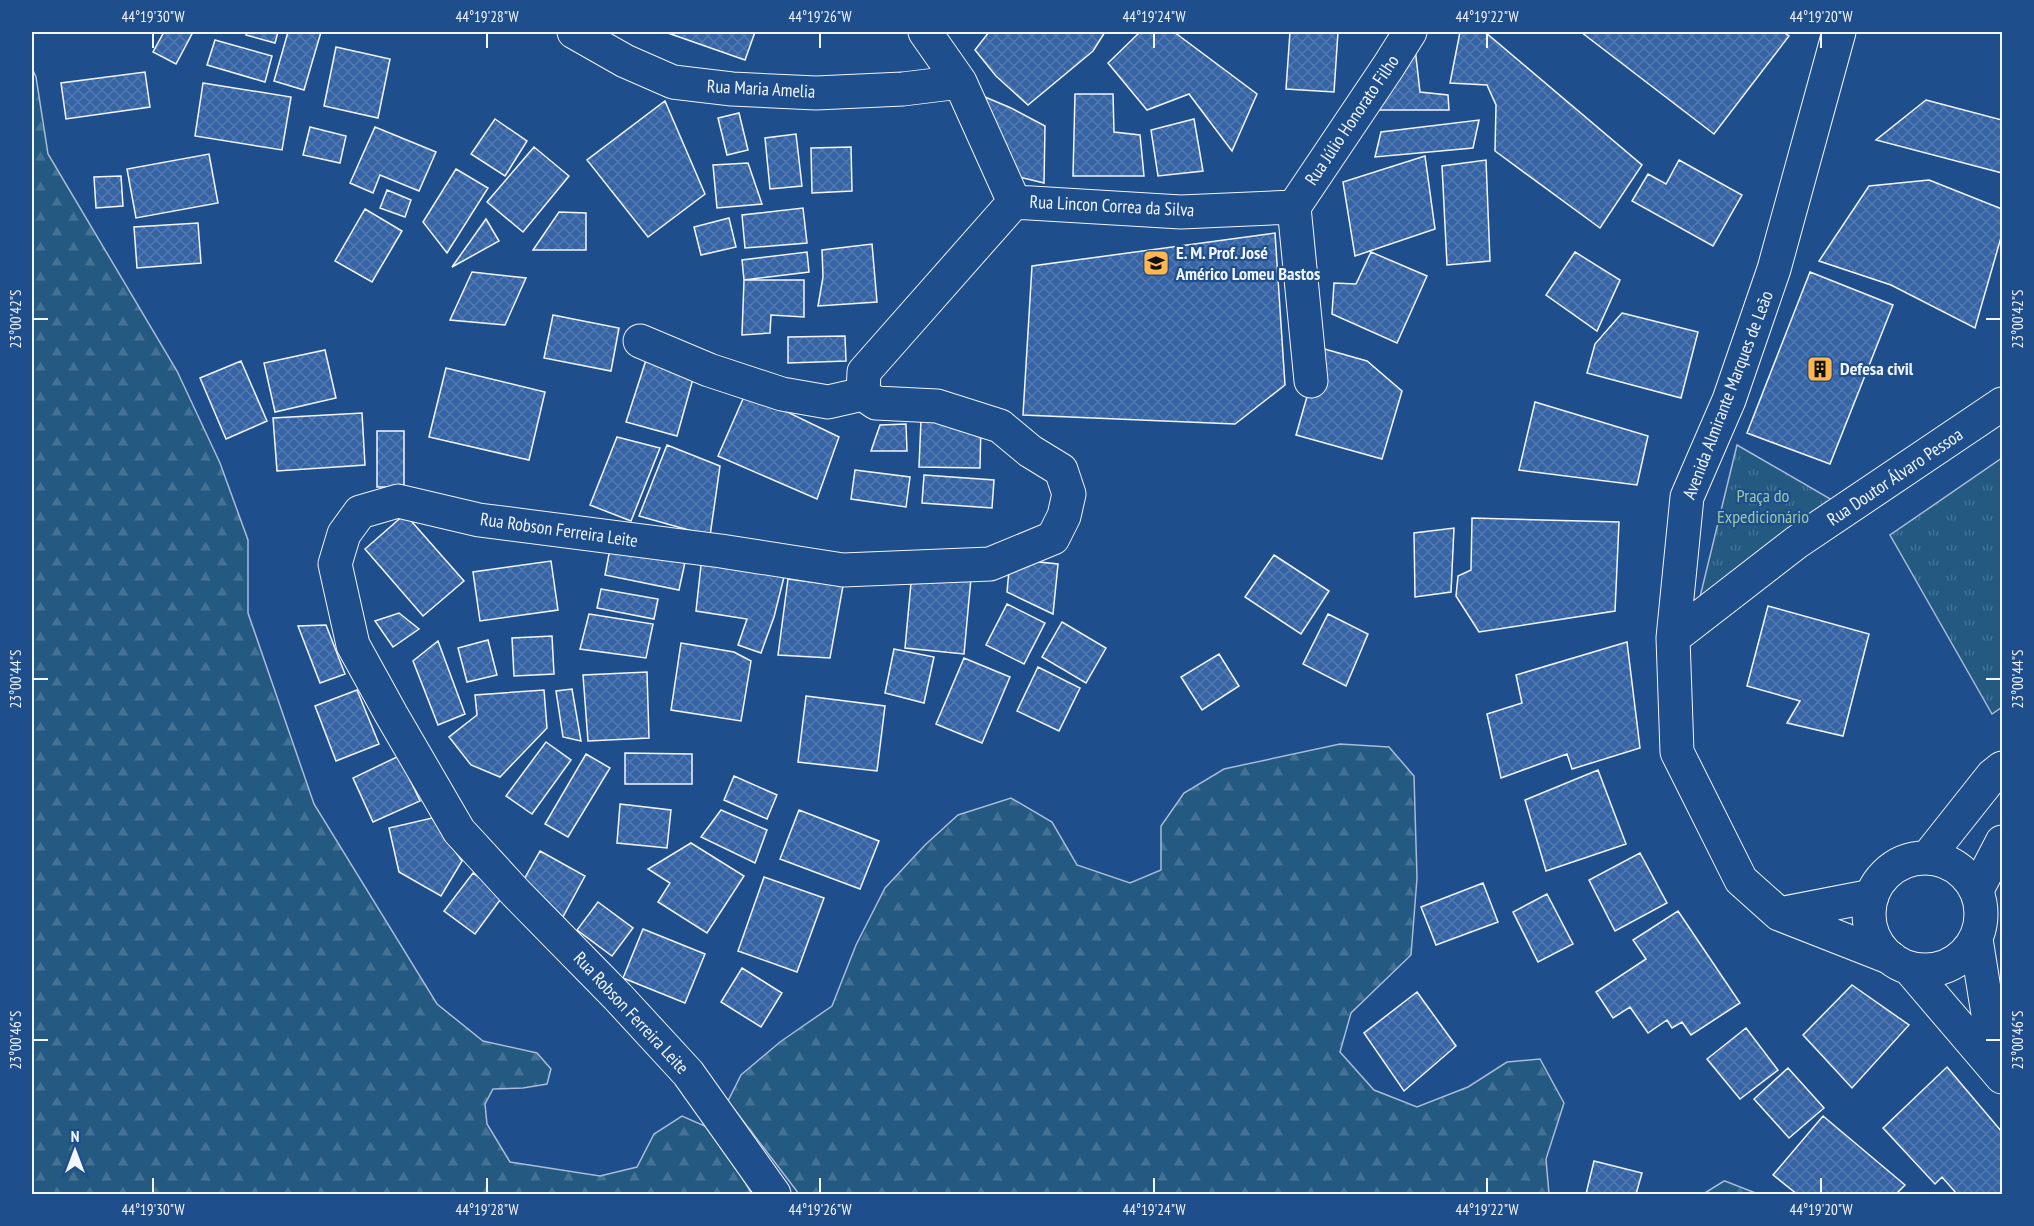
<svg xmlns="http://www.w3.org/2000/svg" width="2034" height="1226" font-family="'PT Sans Narrow',sans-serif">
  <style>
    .grass { fill: url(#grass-tufts); stroke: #a8bbd7; stroke-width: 1.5 }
    .forest { fill: url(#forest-firs); stroke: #a8bbd7; stroke-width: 1.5 }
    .building { fill: url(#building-cross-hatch); stroke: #f2f6ff; stroke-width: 1.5 }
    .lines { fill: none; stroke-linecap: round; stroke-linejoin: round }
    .minor-casing { stroke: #f2f6ff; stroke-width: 35 }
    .major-casing { stroke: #f2f6ff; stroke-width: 35 }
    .minor { stroke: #1f4e8c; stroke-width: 33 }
    .major { stroke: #1f4e8c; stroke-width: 33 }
    .ticks { fill: none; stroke: #f2f6ff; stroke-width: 2 }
    .labels { text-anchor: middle; stroke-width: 4.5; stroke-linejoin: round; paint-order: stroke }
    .street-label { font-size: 18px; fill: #f2f6ff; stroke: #1f4e8c }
    .poi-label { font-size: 18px; font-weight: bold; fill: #f2f6ff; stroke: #1f4e8c; text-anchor: start }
    .park-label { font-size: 18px; fill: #97c8a6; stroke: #1f4e8c }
    .neatline { fill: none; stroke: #f2f6ff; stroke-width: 2 }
    .ticks-label { font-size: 15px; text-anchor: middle; fill: #f2f6ff }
  </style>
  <defs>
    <pattern id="grass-tufts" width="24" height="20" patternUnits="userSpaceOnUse" patternTransform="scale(1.5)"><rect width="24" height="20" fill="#245a82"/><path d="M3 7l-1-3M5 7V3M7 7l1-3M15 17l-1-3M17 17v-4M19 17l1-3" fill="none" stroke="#447295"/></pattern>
    <pattern id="forest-firs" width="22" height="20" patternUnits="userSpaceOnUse" patternTransform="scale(1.5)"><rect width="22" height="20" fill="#245a82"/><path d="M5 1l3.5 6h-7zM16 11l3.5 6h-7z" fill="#447295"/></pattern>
    <pattern id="building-cross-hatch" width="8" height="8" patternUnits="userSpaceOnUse" patternTransform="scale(1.5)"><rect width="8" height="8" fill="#3563a3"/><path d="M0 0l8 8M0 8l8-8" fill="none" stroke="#537ab1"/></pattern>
  </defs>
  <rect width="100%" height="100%" fill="#1f4e8c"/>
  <path class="grass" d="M1737,445l102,59 -140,97z
    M2002,458v249l-10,7 -102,-179z"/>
  <path class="forest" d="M32,68l4,9 12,77 129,217 43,92 28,77v73l66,191 123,200 46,37 54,12 14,16 -4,15 -24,4 -30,1 -8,15 2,20 23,38 90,14 37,-9 17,-33 28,-18 32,14 38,64h-720z
    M1340,744l49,3 25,29 3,102 -6,77 -60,58 -11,39 34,38 43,17 51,-20 39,-25 33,-3 24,44 -18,56 3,35h-750l-71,-93 13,-26 39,-33 52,-36 24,-61 29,-57 40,-43 33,-30 53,-17 41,24 25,43 53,18 31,-13v-44l23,-33 40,-24z
    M1724,1181h1l33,13h-55z"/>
  <path class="building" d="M164,32h29l-17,32 -23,-12z
    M247,32h31l-3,11 -29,-8z
    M288,32h33l-17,58 -30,-9z
    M665,32h90l-10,28z
    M989,32h116l-12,19 -65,54 -32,-29 -21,-26z
    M1140,32h34l83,62 -25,57 -43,-57 -42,16 -39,-47z
    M1290,32h48l-4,60 -48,-3z
    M1460,32h25l157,133 -42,63 -105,-77 1,-46 -9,-20 -37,-2z
    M1581,32h202l6,4 -75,98z
    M215,40l57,16 -7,26 -58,-17z
    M336,47l54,12 -12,59 -54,-12z
    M1415,48l5,44 28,3 1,15h-71z
    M145,72l5,35 -84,12 -5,-36z
    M203,83l88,14 -9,53 -87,-14z
    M978,94l33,14 34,18 -1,57 -29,-7z
    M1075,94h38l1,38 26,3 4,41h-71z
    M1926,100l76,20v53l-126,-33z
    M665,101l40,93 -57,43 -61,-77z
    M739,113l9,37 -21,5 -9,-37z
    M495,119l32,22 -22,35 -34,-22z
    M1194,119l9,52 -45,5 -7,-46z
    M1479,120l-6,28 -98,9 6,-25z
    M310,127l36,9 -6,27 -37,-8z
    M375,127l61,25 -17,39 -39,-16 -7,18 -23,-10z
    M796,134l6,52 -32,3 -5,-51z
    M534,147l35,29 -46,56 -36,-30z
    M851,147l1,44 -40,2 -1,-45z
    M209,154l9,49 -82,15 -9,-49z
    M1425,156l10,73 -80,27 -12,-74z
    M1486,160l4,101 -43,4 -5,-99z
    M1679,160l63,35 -29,51 -81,-45 16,-27 18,10z
    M748,163l14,41 -45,4 -4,-43z
    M456,169l32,19 -41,65 -24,-31z
    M121,176l2,30 -27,2 -2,-31z
    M1929,180l73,29v25l-27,94 -84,-43 -72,-24 50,-75z
    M387,190l24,10 -6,17 -25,-9z
    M803,208l4,35 -62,5 -3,-33z
    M365,209l37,22 -30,51 -37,-21z
    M559,212l27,1v37h-53z
    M729,218l7,29 -35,8 -7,-28z
    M486,219l13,22 -47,26z
    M198,223l3,40 -64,5 -3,-41z
    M1275,233l10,152 -50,39 -212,-9 9,-149z
    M872,244l5,58 -59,4 5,-29 -1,-27z
    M807,252l2,20 -65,8 -2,-20z
    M1371,252l56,24 -30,67 -65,-29 2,-31 22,1z
    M1575,252l45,28 -23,51 -51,-36z
    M472,272l54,6 -21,47 -55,-5z
    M1810,272l83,33 -63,159 -83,-31z
    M744,280h60v37l-33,-2 -1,18 -28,2z
    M1622,313l76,19 -17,66 -94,-25 8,-29z
    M553,315l66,13 -8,43 -67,-13z
    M845,336l1,25 -58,2v-26z
    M1321,348l46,13 35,30 -20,68 -86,-24z
    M325,350l11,48 -61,14 -11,-49z
    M647,357l49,11 -19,68 -51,-14z
    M241,361l26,60 -41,18 -26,-61z
    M446,368l99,24 -16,68 -100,-23z
    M746,392l93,45 -22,62 -99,-43z
    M1535,402l113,34 -11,49 -118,-15z
    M362,413l3,52 -88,6 -4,-53z
    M921,420l60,2 -1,46 -61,-1z
    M906,424l1,27h-36l9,-26z
    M377,431h27v56h-27z
    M617,437l43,11 -29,73 -41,-16z
    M667,445l53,21 -10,70 -71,-20z
    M855,470l55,7 -4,30 -55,-8z
    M924,475l70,5 -2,28 -70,-5z
    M405,514l59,67 -41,35 -58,-67z
    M1472,518l147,4 -4,89 -136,21 -23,-36 2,-20 13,-6z
    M1454,528l-3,64 -36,5 -1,-64z
    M612,538l75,15 -8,37 -74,-15z
    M1274,555l55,36 -28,43 -56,-37z
    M1010,559l48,5 -5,50 -46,-22z
    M551,561l7,49 -78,11 -7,-49z
    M701,565l85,4 -12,48 -13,36 -23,-8 9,-26 -51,-8z
    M912,572l59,6 -7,76 -59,-6z
    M788,579l55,7 -13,72 -52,-3z
    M601,589l57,10 -4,20 -57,-11z
    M1007,604l38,19 -21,41 -38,-19z
    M1768,606l101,28 -26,102 -56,-13 13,-22 -53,-15z
    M399,613l20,16 -26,18 -18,-26z
    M589,614l64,10 -7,34 -66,-9z
    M1328,614l40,20 -22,52 -43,-22z
    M1062,622l44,26 -20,35 -44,-26z
    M326,625l19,49 -25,9 -22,-57z
    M552,636l2,38 -40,2 -2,-38z
    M488,640l9,35 -30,7 -9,-34z
    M438,641l27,73 -27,11 -25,-64z
    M1627,642l13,106 -68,21 -5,-15 -66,24 -14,-64 35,-11 -6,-28z
    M681,643l53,9 17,9 -10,60 -70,-11z
    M894,649l40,8 -10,46 -39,-10z
    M1219,654l20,32 -37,24 -21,-33z
    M964,658l46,19 -28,66 -46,-19z
    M1038,667l42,21 -21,43 -42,-20z
    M647,672l2,66 -61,3 -5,-66z
    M572,689l9,52 -18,-4 -7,-46z
    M357,690l22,54 -43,17 -21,-55z
    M544,690l3,38 -47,49 -29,-12 -22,-28 28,-22 -2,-20z
    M806,696l79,10 -8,65 -79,-9z
    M546,742l25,18 -39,54 -26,-18z
    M625,753l67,1v30h-67z
    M586,754l24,14 -42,69 -23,-13z
    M399,756l21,45 -47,21 -20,-44z
    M1598,770l28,74 -80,27 -21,-71z
    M734,776l43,19 -10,24 -43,-19z
    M620,804l51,6 -4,38 -50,-5z
    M721,810l46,20 -12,33 -54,-26z
    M799,810l80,31 -19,48 -80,-30z
    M432,818l30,43 -21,35 -42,-24 -10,-44z
    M691,843l53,33 -37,57 -49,-31 12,-19 -22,-14z
    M540,851l45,25 -27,50 -36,-43z
    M1640,853l27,50 -52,28 -26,-51z
    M473,873l30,23 -28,38 -31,-23z
    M764,877l60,21 -27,74 -59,-21z
    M1483,883l15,39 -62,23 -15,-38z
    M1547,894l26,50 -35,18 -25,-50z
    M598,902l35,26 -21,28 -35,-26z
    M1678,911l62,92 -49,32 -9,-13 -10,6 -5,-8 -19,13 -18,-26 -17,11 -17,-26 50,-33 -13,-19z
    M643,929l62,25 -20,49 -62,-25z
    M742,968l40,25 -21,34 -40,-25z
    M1852,985l57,40 -57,63 -49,-53z
    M1417,992l39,54 -52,45 -40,-58z
    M1746,1028l32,42 -38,29 -33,-40z
    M1947,1067l55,65v62h-45l-15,-17 -7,7 -52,-56z
    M1788,1068l36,40 -35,30 -35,-39z
    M1823,1116l82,69 -9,9h-99l-24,-19z
    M1594,1161l48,12 -6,21h-50z"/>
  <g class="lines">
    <defs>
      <path id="minor" d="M574,32l51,29 48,21 59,7 84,4 87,-4 57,-7
        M925,32l35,50 54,120
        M1839,32l-65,237 -45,131 -42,97 -14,141 4,114 64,128 38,34 112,44
        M1014,202l167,10 113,-5
        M1294,207l94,-140 22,-35
        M1294,207l17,174
        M640,341l69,29 73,24 46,8 35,-8
        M1673,638l124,-96 205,-138
        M1779,914l93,-18
        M774,1194l-86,-121 -70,-76 -102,-104 -57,-62 -68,-117 -38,-69 -18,-81 9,-30 16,-22 38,-11 81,19 242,31 122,19 147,-6 63,-26 11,-22 5,-22 -8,-24 -31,-19 -30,-25 -63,-20 -61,-3 -13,-9 1,-22 150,-170"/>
      <path id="major" d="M1869 914a56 56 0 1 1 112 0a56 56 0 1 1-112 0Z
        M1927,858l65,-82 10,-8
        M1977,890l25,-48
        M1976,939l21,131
        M1909,968l93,109"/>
    </defs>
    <use href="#minor" class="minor-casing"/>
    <use href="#major" class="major-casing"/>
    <use href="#minor" class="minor"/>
    <use href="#major" class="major"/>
  </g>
  <path class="ticks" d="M153,33v15M487,33v15M820,33v15M1154,33v15M1487,33v15M1821,33v15M33,319h15M1986,319h15M33,679h15M1986,679h15M33,1040h15M1986,1040h15M153,1178v15M487,1178v15M820,1178v15M1154,1178v15M1487,1178v15M1821,1178v15"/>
  <defs>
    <symbol id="school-square" viewBox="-11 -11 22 22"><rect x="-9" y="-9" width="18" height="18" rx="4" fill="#ffb74d" stroke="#1f4e8c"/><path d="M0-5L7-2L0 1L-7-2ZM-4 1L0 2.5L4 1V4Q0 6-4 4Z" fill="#111"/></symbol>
    <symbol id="building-square" viewBox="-11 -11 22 22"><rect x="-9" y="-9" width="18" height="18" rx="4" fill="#ffb74d" stroke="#1f4e8c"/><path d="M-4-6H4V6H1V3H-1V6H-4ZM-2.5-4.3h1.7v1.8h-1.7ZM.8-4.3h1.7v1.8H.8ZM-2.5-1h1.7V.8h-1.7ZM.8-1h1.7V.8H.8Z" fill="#111"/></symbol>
  </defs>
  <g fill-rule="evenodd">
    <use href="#school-square" x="1141" y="248" width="30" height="30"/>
    <use href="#building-square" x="1805" y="354" width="30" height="30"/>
  </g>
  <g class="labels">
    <g class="street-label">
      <text transform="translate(761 89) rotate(3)" y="6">Rua Maria Amelia</text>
      <text transform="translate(1352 120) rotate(-56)" y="6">Rua Júlio Honorato Filho</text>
      <text transform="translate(1112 206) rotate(3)" y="6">Rua Lincon Correa da Silva</text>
      <text transform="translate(1728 395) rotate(-69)" y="6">Avenida Almirante Marques de Leão</text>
      <text transform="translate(1895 477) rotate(-34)" y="6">Rua Doutor Álvaro Pessoa</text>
      <text transform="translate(559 530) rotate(8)" y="6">Rua Robson Ferreira Leite</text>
      <text transform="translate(631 1013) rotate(47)" y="6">Rua Robson Ferreira Leite</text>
    </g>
    <g class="poi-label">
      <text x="1176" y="259">E. M. Prof. José<tspan x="1176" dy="21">Américo Lomeu Bastos</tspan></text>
      <text x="1840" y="375">Defesa civil</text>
    </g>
    <g class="park-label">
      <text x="1763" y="502">Praça do<tspan x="1763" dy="21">Expedicionário</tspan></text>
    </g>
  </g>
  <rect width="2034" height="1226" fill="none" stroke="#1f4e8c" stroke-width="66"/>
  <g transform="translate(75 1151)" stroke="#1f4e8c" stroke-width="4.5" paint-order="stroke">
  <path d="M0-4.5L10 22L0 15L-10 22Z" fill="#f2f6ff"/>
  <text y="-9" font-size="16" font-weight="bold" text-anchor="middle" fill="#f2f6ff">N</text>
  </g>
  <rect x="33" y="33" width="1968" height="1160" class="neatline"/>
  <g class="ticks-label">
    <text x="153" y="22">44°19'30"W</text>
    <text x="487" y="22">44°19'28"W</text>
    <text x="820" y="22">44°19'26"W</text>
    <text x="1154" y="22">44°19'24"W</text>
    <text x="1487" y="22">44°19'22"W</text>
    <text x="1821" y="22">44°19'20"W</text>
    <text transform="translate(16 319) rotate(-90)" y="5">23°00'42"S</text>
    <text transform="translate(2018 319) rotate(-90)" y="5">23°00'42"S</text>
    <text transform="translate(16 679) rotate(-90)" y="5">23°00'44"S</text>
    <text transform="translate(2018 679) rotate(-90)" y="5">23°00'44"S</text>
    <text transform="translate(16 1040) rotate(-90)" y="5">23°00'46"S</text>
    <text transform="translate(2018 1040) rotate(-90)" y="5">23°00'46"S</text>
    <text x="153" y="1215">44°19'30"W</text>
    <text x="487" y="1215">44°19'28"W</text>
    <text x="820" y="1215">44°19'26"W</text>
    <text x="1154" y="1215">44°19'24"W</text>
    <text x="1487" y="1215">44°19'22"W</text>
    <text x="1821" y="1215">44°19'20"W</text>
  </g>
</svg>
